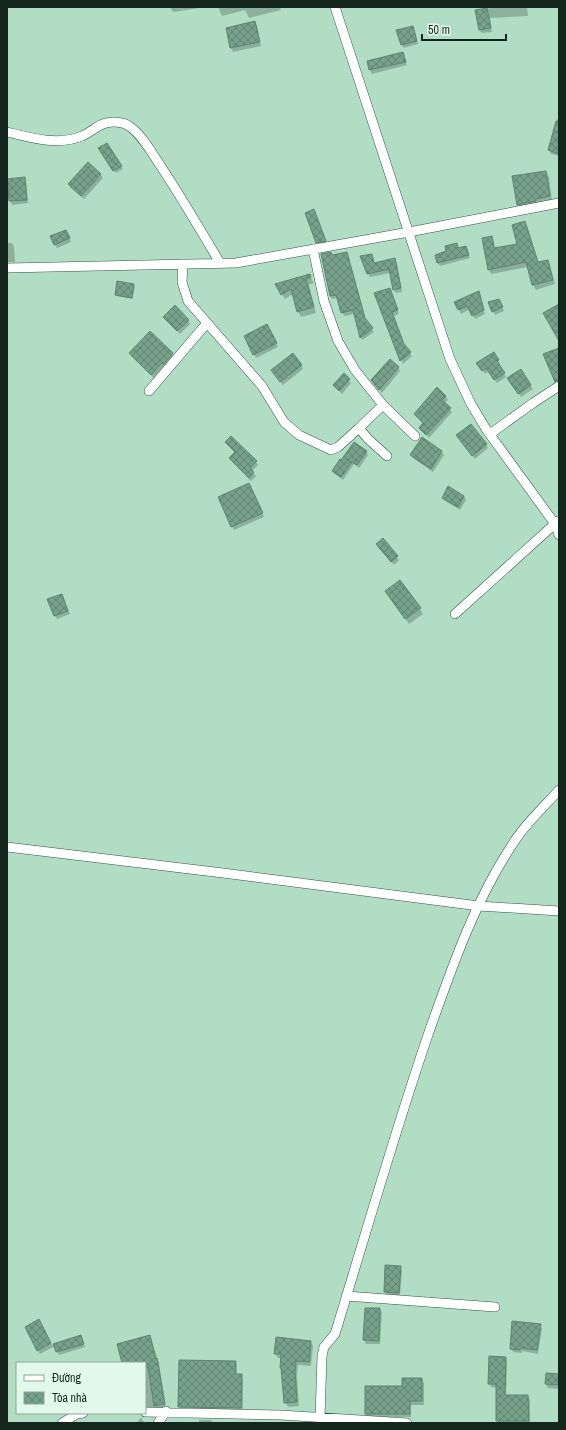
<svg xmlns="http://www.w3.org/2000/svg" width="566" height="1430" font-family="'Archivo Narrow',sans-serif">
  <style>
    .shadow { fill: #0003 }
    .building { fill: url(#building-cross-hatch); stroke: #5c856f }
    .lines { fill: none; stroke-linecap: round; stroke-linejoin: round }
    .minor-casing { stroke: #2e5542; stroke-width: 10 }
    .minor { stroke: #fff; stroke-width: 9 }
  </style>
  <defs>
    <pattern id="building-cross-hatch" width="8" height="8" patternUnits="userSpaceOnUse"><rect width="8" height="8" fill="#77a18b"/><path d="M0 0l8 8M0 8l8-8" fill="none" stroke="#608371"/></pattern>
  </defs>
  <rect width="100%" height="100%" fill="#b1ddc5"/>
  <path class="shadow" d="M170,7h37l-34,5z
    M218,7h62l1,3 -32,8 -4,-8 -23,6z
    M496,7h31l1,9 -38,2 2,14 -10,1 -3,-3 -3,-19z
    M255,23l2,3 4,20 -28,6 -2,-4 -4,-20z
    M414,31l4,13 -14,4 -2,-3z
    M403,53l4,12 -35,9 -2,-4 -2,-8z
    M559,114v42l-8,-2 -2,-4z
    M100,149l21,17 2,3 -7,4z
    M546,172l3,5 3,24 -31,9 -3,-5z
    M101,175l2,3 -19,21 -13,-11 -2,-4z
    M24,178l2,4 2,21 -16,2 -2,-4 -2,-21z
    M314,210l2,4 11,30 -8,2 -2,-4z
    M525,223l2,4 11,36 9,-2 3,4 5,19 -19,6 -3,-5 -5,-18 -37,7 -2,-5 2,-32 3,5 1,7 23,-4z
    M68,234l3,8 -14,6 -2,-3z
    M7,243h5l2,4 1,15h-8z
    M456,244l3,5 7,-2 4,11 -30,8 -2,-3z
    M347,253l19,68 8,11 -12,8 -8,-26 -10,2 -6,-18 -6,1 -2,-3z
    M372,255l3,9 19,-5 3,4 5,29 -6,1 -2,-3 -4,-17 -20,4 -2,-4z
    M310,276l4,7 -5,2 7,28 -15,4 -3,-6 -5,-17 -8,5 -9,-15z
    M118,282l16,3 1,2 -3,12 -16,-3v-2z
    M391,292l8,22 -5,2 11,31 7,9 -9,8 -28,-70z
    M480,295l5,19 -10,5 -5,-10 -9,5 -5,-12z
    M501,304l3,7 -9,4 -2,-4z
    M164,317l24,3 2,4 -10,10z
    M267,325l11,22 -22,11 -11,-22z
    M150,333l22,21 2,4 -20,20 -22,-21 -2,-3z
    M493,353l7,11 -2,1 8,12 -9,6 -8,-12 -4,3 -7,-11z
    M301,365l2,4 -20,16 -9,-11z
    M398,367l2,4 -18,22 -10,-12z
    M521,370l12,19 -12,8 -12,-19z
    M344,375l7,8 -9,11 -8,-9z
    M446,396l2,4 -4,3 8,9 -23,26 -9,-10 4,-4 -9,-10z
    M459,439l27,5 2,4 -13,11z
    M226,442l30,20 2,3 -6,6 4,5 -5,5 -19,-19 -2,-4 5,-5z
    M366,452l2,3 -9,13 -5,-4 -11,16 -8,-6 -2,-3z
    M442,452l2,3 -11,17 -20,-14 -2,-3z
    M251,488l13,29 -30,13 -2,-4z
    M464,496l2,4 -6,10 -15,-9 -2,-3z
    M383,539l16,21 -5,5 -15,-18z
    M386,592l34,17 3,5 -14,10z
    M63,598l7,16 -13,5 -2,-3z
    M400,1267l2,4 -2,25 -13,-1 -2,-3z
    M380,1309l2,4 -2,31h-14l-2,-4z
    M41,1324l12,23 -13,7 -14,-27z
    M540,1325l2,4 -4,25 -16,-3v2l-9,-1 -2,-4z
    M81,1337l4,10 -26,8 -2,-3z
    M150,1337l9,26 7,45 -21,2v-47h-21z
    M310,1341l3,5 -2,20 -13,-1 -1,11 2,30 -11,1 -3,-5 -3,-44h-4l-3,-5z
    M505,1358l2,4 -1,34h22l2,4v23h-31l-2,-2v-33l-6,-1 -2,-3z
    M235,1362l2,3v10h4l2,4v32l-62,-1 -2,-4z
    M559,1375v14l-11,-1 -2,-4z
    M422,1379l2,4v22h-13v12h-43l-2,-3 37,-27z
    M128,1413h14l-1,1z
    M141,1417l3,6h-7z
    M199,1420h12l2,3h-14z"/>
  <path class="building" d="M487,8l4,20 -12,2 -4,-20z
    M255,21l5,21 -30,6 -4,-20z
    M413,26l4,15 -16,4 -5,-15z
    M403,52l3,10 -37,8 -2,-9z
    M556,121h3v33l-11,-4z
    M107,143l15,23 -9,5 -15,-23z
    M88,162l13,12 -20,22 -13,-12z
    M546,171l4,25 -14,3v2l-19,4 -5,-29z
    M25,177l2,23 -18,1 -2,-22z
    M314,209l12,32 -10,2 -11,-30z
    M525,221l13,41 10,-2 5,20 -21,5 -6,-23 -38,8 -6,-32 10,-2 2,12 23,-4 -5,-19z
    M66,230l4,8 -16,7 -4,-9z
    M457,243l1,5 8,-2 3,9 -32,8 -2,-8 11,-4 -1,-5z
    M331,252l1,3 15,-3 18,66 8,10 -13,10 -7,-28 -12,3 -5,-18 -6,1 -9,-42z
    M372,254l2,9 21,-5 6,30 -8,2 -4,-21 -22,5 -7,-18z
    M310,274l1,3 -5,3 8,27 -17,5 -6,-23 -10,6 -6,-11z
    M117,281l17,3 -2,14 -17,-3z
    M390,288l8,22 -6,2 12,32 7,8 -11,9 -26,-68z
    M479,291l5,19 -12,6 -5,-10 -9,4 -4,-8z
    M499,299l4,8 -11,5 -4,-10z
    M559,304v37l-16,-28z
    M175,305l14,15 -12,11 -14,-14z
    M267,324l10,19 -24,12 -9,-19z
    M150,331l23,22 -9,11 -2,-1 -11,12 -22,-22z
    M559,348v32l-4,2 -12,-28z
    M494,352l5,8 -2,1 8,12 -11,7 -8,-12 -4,3 -6,-8z
    M293,353l9,12 -22,17 -9,-12z
    M390,359l9,8 -20,23 -8,-10z
    M521,369l10,16 -13,9 -11,-16z
    M344,373l6,6 -11,12 -6,-6z
    M437,387l9,9 -4,4 9,8 -25,27 -7,-7 4,-5 -9,-9z
    M471,424l16,20 -15,12 -16,-21z
    M231,436l26,25 -7,7 4,4 -5,6 -20,-20 6,-6 -10,-10z
    M422,437l20,14 -11,18 -21,-14z
    M354,442l13,9 -10,14 -5,-3 -11,15 -9,-6 8,-12 1,1z
    M249,483l14,30 -32,14 -13,-30z
    M448,486l16,10 -6,11 -16,-9z
    M383,538l15,18 -7,6 -15,-18z
    M400,580l21,28 -16,11 -20,-28z
    M62,594l6,17 -14,5 -7,-17z
    M385,1265l16,1 -2,27 -15,-1z
    M365,1308h15l-1,33 -16,-1z
    M39,1319l12,24 -14,8 -12,-24z
    M512,1321l29,3 -4,26 -17,-2v2l-10,-1z
    M81,1335l3,9 -28,8 -3,-8z
    M150,1335l6,24 1,-1 8,46 -11,2 -6,-39 -3,1v-5h-23l-5,-19z
    M276,1337l35,4 -2,21 -13,-1 -1,10 2,31 -13,1 -3,-35h-1l1,-14h-7z
    M489,1356l17,1 -1,38h23l1,26h-33v-37h-8z
    M179,1360l57,1 -1,13h7l-1,34 -63,-1z
    M546,1373l13,1v11l-14,-1z
    M402,1378h20v23h-12v13h-45v-28h37z"/>
  <g class="lines">
    <defs>
      <path id="minor" d="M335,7l115,352 21,45 15,25 69,95 4,11
        M7,132c24,6 51,14 75,4 8,-3 15,-11 24,-13 7,-2 17,-1 23,3 12,8 21,24 29,36 22,33 42,67 62,101
        M313,249l11,52 14,40 17,29 28,35 32,31
        M183,264l-1,18 6,19 74,85 22,36 15,13 32,15 7,-3 21,-19
        M7,268l229,-5 173,-31 150,-29
        M149,391l58,-68
        M383,405l-24,23 9,11 19,17
        M490,434l43,-31 26,-17
        M455,614l103,-93
        M7,847l216,26 256,33 80,5
        M346,1296l149,11
        M145,1412l136,3 126,8
        M320,1418l2,-62 2,-9 11,-13c31,-101 60,-203 94,-302 23,-65 46,-132 85,-190 12,-19 30,-35 45,-52
        M62,1423l15,-9 6,-1
        M158,1423l8,-12"/>
    </defs>
    <use href="#minor" class="minor-casing"/>
    <use href="#minor" class="minor"/>
  </g>
  <rect width="566" height="1430" fill="none" stroke="#15261e" stroke-width="16"/>
  <rect x="16" y="1362" width="130" height="52" fill="#e2f8eb" stroke="#90a499"/>
  <rect x="24" y="1375" width="20" height="6" fill="#ffffff" stroke="#90a499"/>
  <text x="52" y="1382" font-size="12" fill="#15261e">Đường</text>
  <rect x="24" y="1392" width="20" height="12" fill="url(#building-cross-hatch)" stroke="#90a499"/>
  <text x="52" y="1402" font-size="12" fill="#15261e">Tòa nhà</text>
  <path d="M422 34v6h84v-6" fill="none" stroke="#15261e" stroke-width="2"/>
  <text x="428" y="34" font-size="12" fill="#15261e" stroke="#e2f8eb" stroke-width="3" paint-order="stroke">50 m</text>
</svg>
